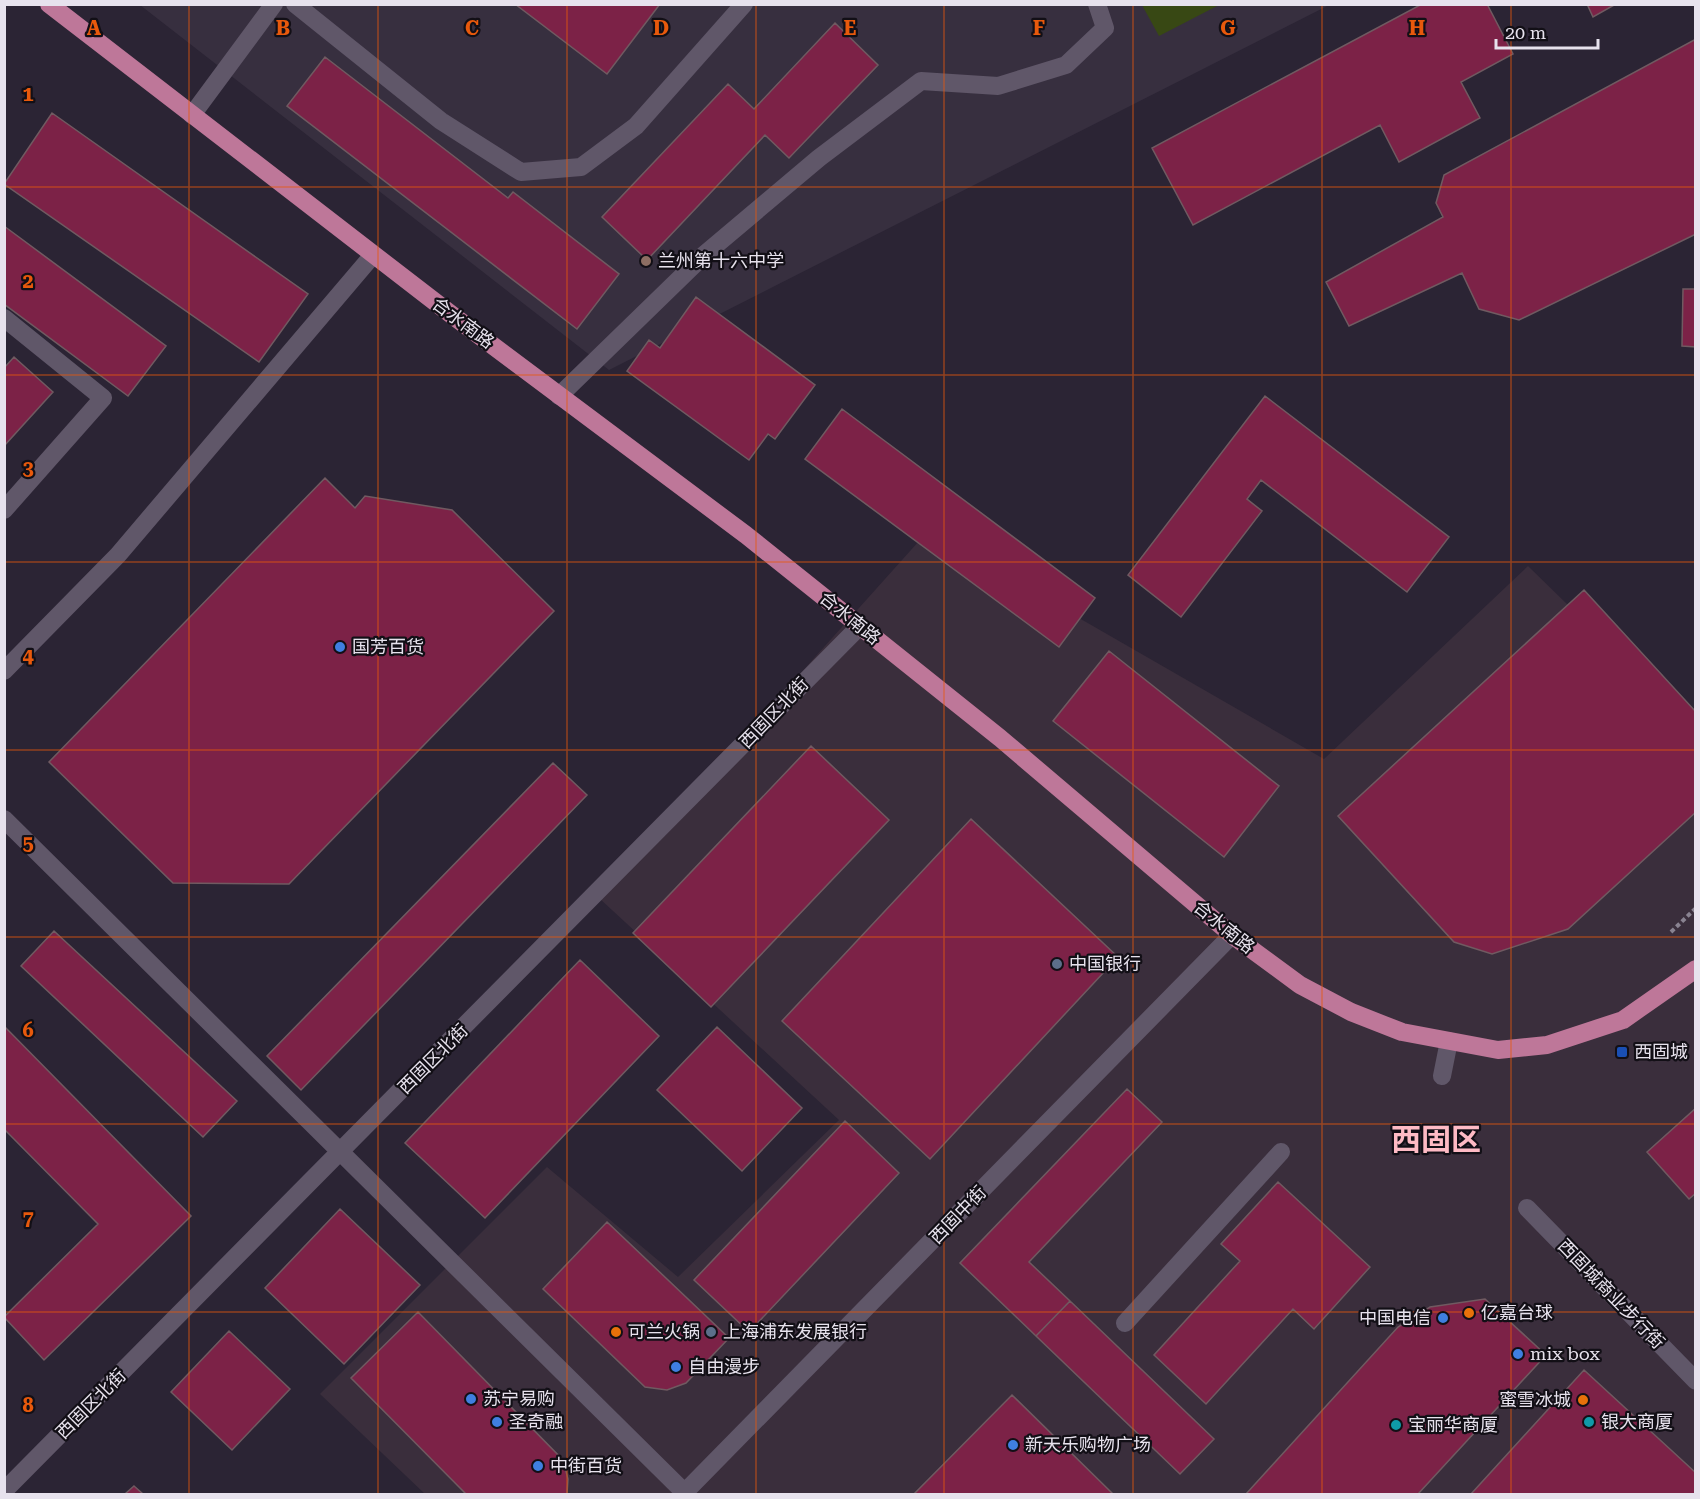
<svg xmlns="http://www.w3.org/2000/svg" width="1700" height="1499" font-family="'Roboto Serif','Noto Sans SC',serif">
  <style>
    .commercial { fill: #3a2e3c }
    .education { fill: #372f3f }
    .park { fill: #384814 }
    .building { fill: #7c2247; stroke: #705a61; stroke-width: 1.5 }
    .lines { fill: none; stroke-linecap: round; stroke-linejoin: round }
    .path { stroke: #898391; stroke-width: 4; stroke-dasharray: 4.5 3; stroke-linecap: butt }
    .minor { stroke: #605769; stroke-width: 18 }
    .major { stroke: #be7799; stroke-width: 18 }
    .grid { fill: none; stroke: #e8590c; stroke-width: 1.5; stroke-opacity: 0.55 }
    .education-dot { fill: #8d6e63; stroke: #120f16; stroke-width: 2 }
    .shop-dot { fill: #3f7fe0; stroke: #120f16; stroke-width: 2 }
    .service-dot { fill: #5c6f8a; stroke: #120f16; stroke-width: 2 }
    .transit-dot { fill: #1a4fb4; stroke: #120f16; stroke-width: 2 }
    .food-dot { fill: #e8710a; stroke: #120f16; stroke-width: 2 }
    .culture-dot { fill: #0f9aa8; stroke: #120f16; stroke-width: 2 }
    .labels { text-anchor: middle; stroke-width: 4.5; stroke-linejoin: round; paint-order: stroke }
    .poi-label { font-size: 18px; fill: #e7e2ed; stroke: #120f16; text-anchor: start }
    .street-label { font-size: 18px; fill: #e7e2ed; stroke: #120f16 }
    .town-label { font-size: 30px; font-weight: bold; fill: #febac4; stroke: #120f16 }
    .grid-label { font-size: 20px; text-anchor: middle; font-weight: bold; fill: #e8590c; stroke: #120f16; stroke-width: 4.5; stroke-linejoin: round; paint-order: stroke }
  </style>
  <rect width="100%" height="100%" fill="#2b2434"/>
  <path class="commercial" d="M928,531l396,228 204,-193 167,163v765h-1270l-105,-100 227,-227 131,110 161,-157 -240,-222z"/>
  <path class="education" d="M140,5h1189l-720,365z"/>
  <path class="park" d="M1142,5h77l-60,31z"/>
  <path class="building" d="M515,4h145l-53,70z
    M1422,4h65l26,50 -52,28 19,36 -81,44 -19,-37 -187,100 -41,-77z
    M1587,4h29l-23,13z
    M835,23l43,42 -89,93 -24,-23 -118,125 -45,-43 126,-133 26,25z
    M1696,39v195l-177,86 -40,-11 -17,-36 -113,53 -23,-44 117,-65 -7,-14 8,-28z
    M325,57l183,141 5,-6 106,82 -42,55 -290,-223z
    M52,113l256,181 -49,68 -255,-178z
    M4,226l162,120 -38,50 -124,-92z
    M1683,289h13v58l-14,-1z
    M696,297l119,88 -40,54 -7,-5 -19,26 -122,-89 22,-31 11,8z
    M14,357l39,35 -49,54v-78z
    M1265,396l184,141 -42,55 -146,-112 -14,19 15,12 -81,106 -53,-42z
    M842,409l253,189 -36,49 -254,-188z
    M325,478l30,30 10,-12 87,14 102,101 -265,273 -116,-1 -124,-121z
    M1584,590l112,122v100l-128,117 -76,25 -38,-12 -116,-126z
    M1109,651l170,135 -55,71 -171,-136z
    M811,746l78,74 -178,187 -78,-74z
    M553,763l34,32 -286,295 -34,-34z
    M971,819l147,138 -188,202 -148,-138z
    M54,931l183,170 -34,36 -182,-171z
    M580,960l79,76 -174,182 -80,-75z
    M4,1026l187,190 -147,144 -40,-43 94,-93 -94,-95z
    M717,1027l85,81 -60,63 -85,-81z
    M1127,1089l35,33 -133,140 41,39 -34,35 -76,-73z
    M1696,1108v85l-7,6 -42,-47z
    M845,1121l54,52 -150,159 -55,-52z
    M1278,1182l92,85 -56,62 -21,-20 -87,95 -52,-49 86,-94 -19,-17z
    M340,1209l80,76 -76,79 -79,-76z
    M607,1222l122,116 -43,45 -19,7 -22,-3 -102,-98z
    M1485,1299l61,56 -128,139h-172l152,-167 32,-20z
    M1070,1301l144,138 -34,35 -144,-138z
    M418,1312l145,148 5,19 -1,15h-101l-115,-116z
    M229,1331l61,58 -58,61 -61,-58z
    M1584,1370l112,103v21h-225z
    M1012,1395l101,99h-199z
    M134,1486l9,8h-18z"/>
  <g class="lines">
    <path class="path" d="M1671,932l25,-24"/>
    <path class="minor" d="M295,4l146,117 80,51 60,-5 55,-41 108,-122
      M192,115l82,-111
      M4,318l99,80 -99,112
      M559,396l145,-141 115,-97 102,-77 77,5 68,-21 39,-37 -8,-24
      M4,671l114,-116 255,-300
      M4,819l681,674
      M1442,1076l7,-35
      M1527,1208l169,173
      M1125,1323l156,-171
      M4,1491l856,-865
      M683,1494l549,-559"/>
    <path class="major" d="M49,4l403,311 294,220 254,203 232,197 68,50 51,27 51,20 96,18 49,-5 76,-25 73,-51"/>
  </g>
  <path class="grid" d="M189,4v1490M378,4v1490M567,4v1490M756,4v1490M944,4v1490M1133,4v1490M1322,4v1490M1511,4v1490M4,187h1692M4,375h1692M4,562h1692M4,750h1692M4,937h1692M4,1124h1692M4,1312h1692"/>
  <circle class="education-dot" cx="646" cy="261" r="6"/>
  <g class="shop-dot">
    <circle cx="340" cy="647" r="6"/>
    <circle cx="1443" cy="1318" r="6"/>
    <circle cx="1518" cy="1354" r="6"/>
    <circle cx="676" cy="1367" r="6"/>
    <circle cx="471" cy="1399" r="6"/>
    <circle cx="497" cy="1422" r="6"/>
    <circle cx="1013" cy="1445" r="6"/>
    <circle cx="538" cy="1466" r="6"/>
  </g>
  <g class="service-dot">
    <circle cx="1057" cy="964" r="6"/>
    <circle cx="711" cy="1332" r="6"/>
  </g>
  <rect class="transit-dot" x="1616" y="1046" width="12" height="12" rx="3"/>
  <g class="food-dot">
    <circle cx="1469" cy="1313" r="6"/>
    <circle cx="616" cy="1332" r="6"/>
    <circle cx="1583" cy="1400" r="6"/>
  </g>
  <g class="culture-dot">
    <circle cx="1589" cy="1422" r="6"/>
    <circle cx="1396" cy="1425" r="6"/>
  </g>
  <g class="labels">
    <g class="poi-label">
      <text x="658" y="267">兰州第十六中学</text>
      <text x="352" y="653">国芳百货</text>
      <text x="1069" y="970">中国银行</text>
      <text x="1634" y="1058">西固城</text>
      <text x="1481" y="1319">亿嘉台球</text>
      <text x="1431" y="1324" text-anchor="end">中国电信</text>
      <text x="628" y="1338">可兰火锅</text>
      <text x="723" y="1338">上海浦东发展银行</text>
      <text x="1530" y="1360">mix box</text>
      <text x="688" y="1373">自由漫步</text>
      <text x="483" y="1405">苏宁易购</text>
      <text x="1571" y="1406" text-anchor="end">蜜雪冰城</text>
      <text x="509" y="1428">圣奇融</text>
      <text x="1601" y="1428">银大商厦</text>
      <text x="1408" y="1431">宝丽华商厦</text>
      <text x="1025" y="1451">新天乐购物广场</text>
      <text x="550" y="1472">中街百货</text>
    </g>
    <g class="street-label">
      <text transform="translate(463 323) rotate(37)" y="6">合水南路</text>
      <text transform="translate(850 618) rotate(39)" y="6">合水南路</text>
      <text transform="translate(774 713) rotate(-46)" y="6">西固区北街</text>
      <text transform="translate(1224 927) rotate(39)" y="6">合水南路</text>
      <text transform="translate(433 1059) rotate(-45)" y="6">西固区北街</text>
      <text transform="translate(958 1215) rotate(-46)" y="6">西固中街</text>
      <text transform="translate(1611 1294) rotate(46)" y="6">西固城商业步行街</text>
      <text transform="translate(91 1404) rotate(-45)" y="6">西固区北街</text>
    </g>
    <g class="town-label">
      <text x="1436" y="1150">西固区</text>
    </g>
  </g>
  <g class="grid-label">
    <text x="94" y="35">A</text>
    <text x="283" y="35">B</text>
    <text x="472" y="35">C</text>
    <text x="661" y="35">D</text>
    <text x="850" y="35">E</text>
    <text x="1039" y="35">F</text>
    <text x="1228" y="35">G</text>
    <text x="1417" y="35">H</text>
    <text x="28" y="101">1</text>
    <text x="28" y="288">2</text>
    <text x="28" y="475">3</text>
    <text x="28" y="663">4</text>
    <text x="28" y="850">5</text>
    <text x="28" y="1037">6</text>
    <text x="28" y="1225">7</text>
    <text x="28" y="1412">8</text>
  </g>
  <rect width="1700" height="1499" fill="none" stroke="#e7e2ed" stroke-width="12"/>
  <path d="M1496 39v9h102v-9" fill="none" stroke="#e7e2ed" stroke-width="3"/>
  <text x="1505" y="39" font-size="18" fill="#e7e2ed" stroke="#120f16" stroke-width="4.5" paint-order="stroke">20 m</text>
</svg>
